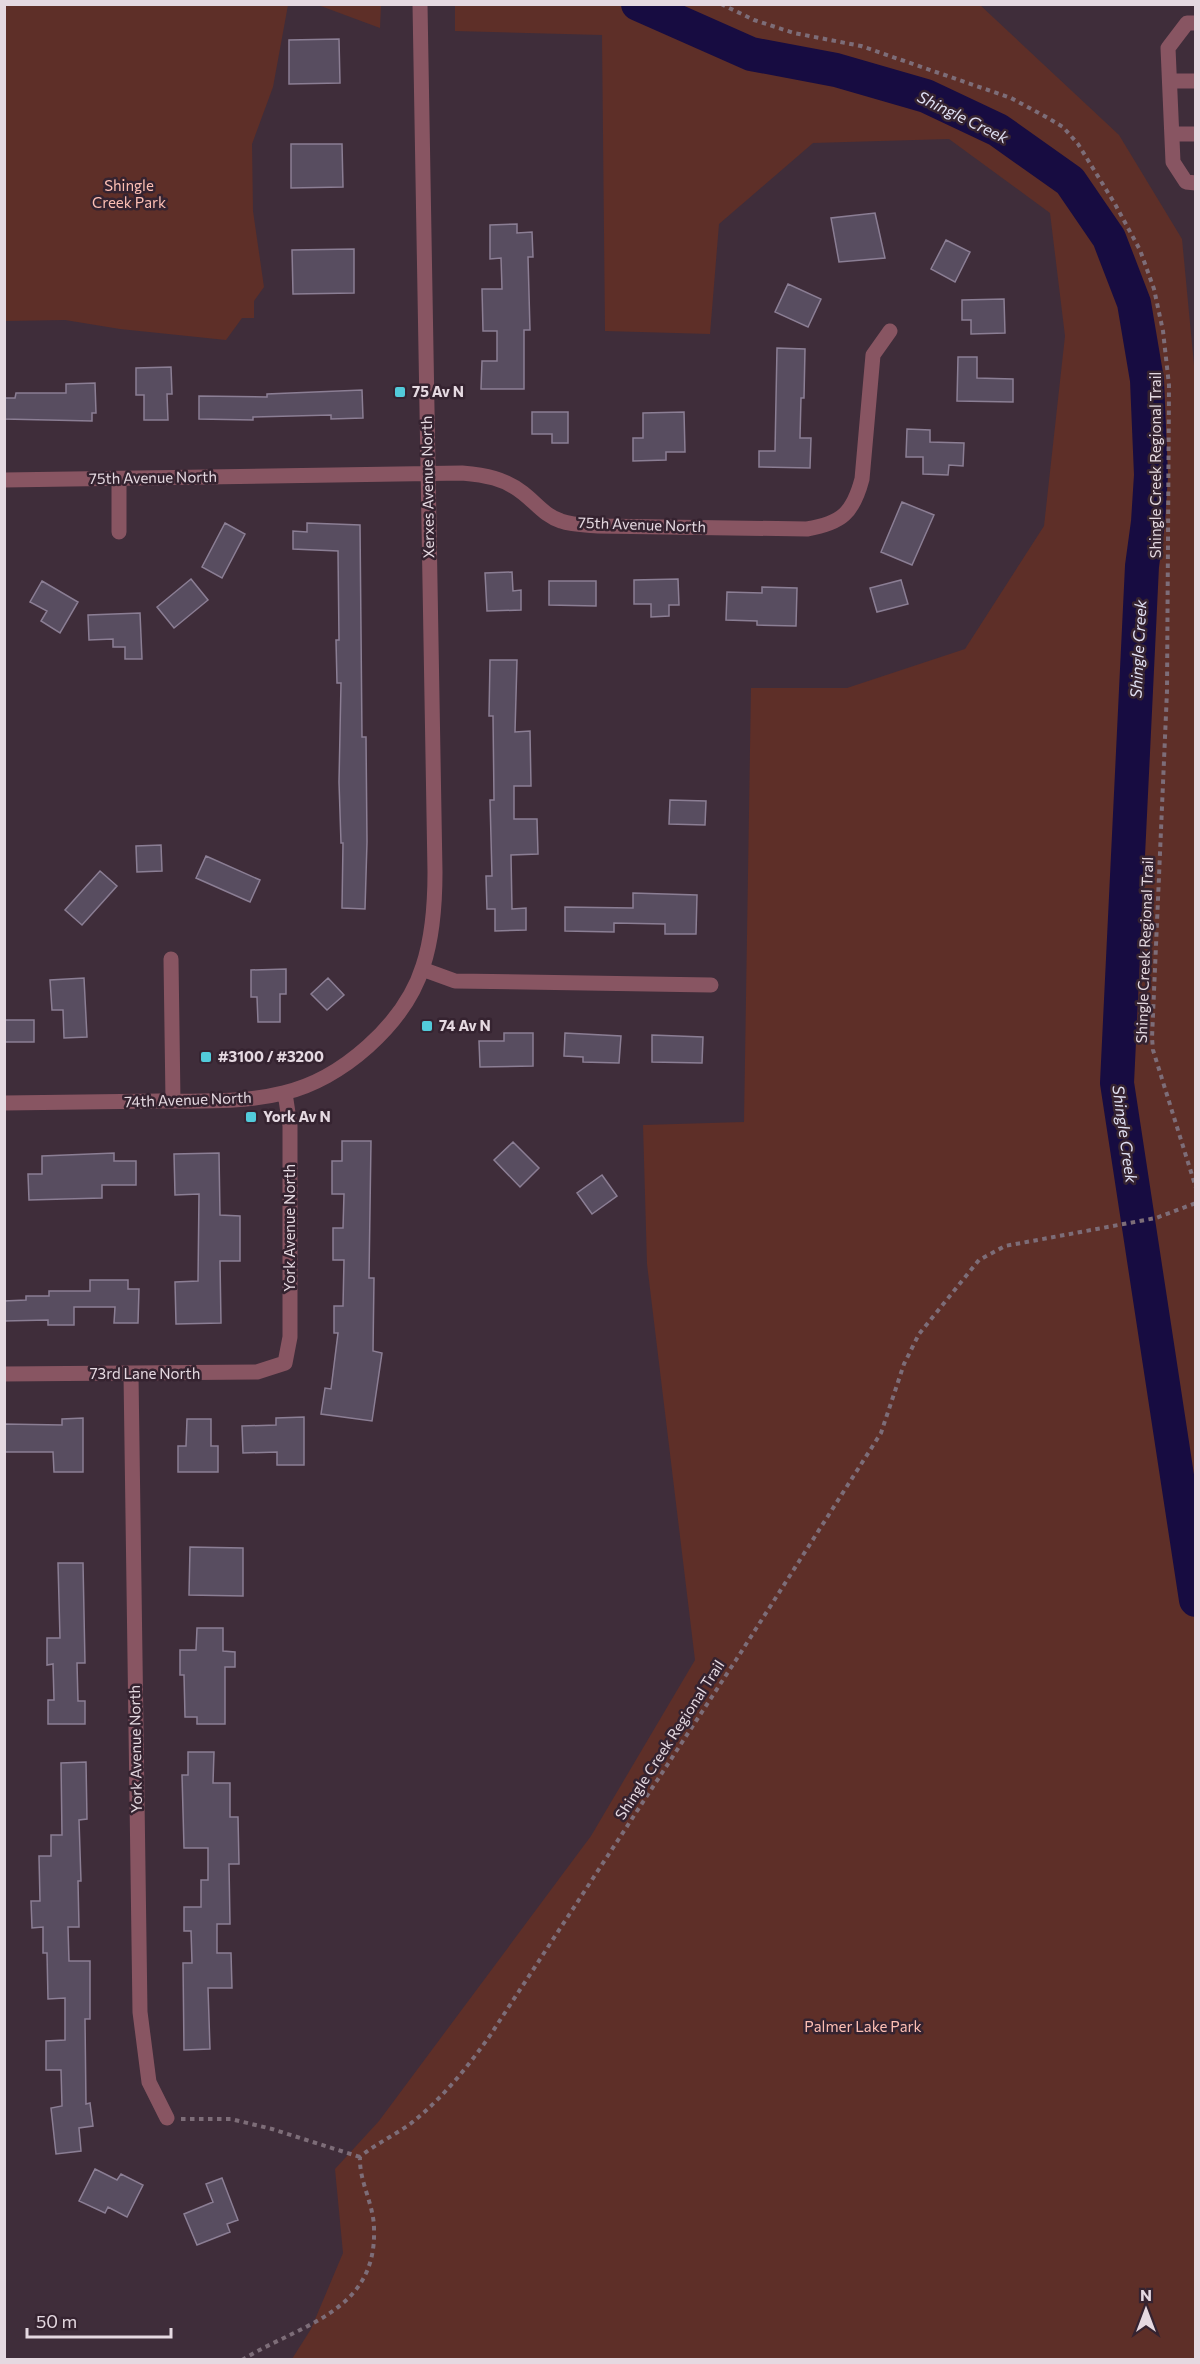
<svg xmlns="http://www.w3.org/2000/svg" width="1200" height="2364" font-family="Commissioner,sans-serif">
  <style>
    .green { fill: #5e2f28 }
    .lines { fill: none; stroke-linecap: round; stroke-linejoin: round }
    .river { stroke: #170c41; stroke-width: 34 }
    .building { fill: #584d60; stroke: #8b7e94; stroke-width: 1.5 }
    .path { stroke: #7d6d78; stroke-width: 4; stroke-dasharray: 4.5 4.5; stroke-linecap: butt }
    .minor { stroke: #885562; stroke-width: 15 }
    .poi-dot { fill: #52cbda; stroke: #352330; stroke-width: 2 }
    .labels { text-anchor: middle; stroke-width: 5; stroke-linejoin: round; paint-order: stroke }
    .park-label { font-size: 15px; fill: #fdbfb4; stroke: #352330 }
    .poi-label { font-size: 15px; font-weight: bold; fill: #e5d9e1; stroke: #352330; text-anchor: start }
    .street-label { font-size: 15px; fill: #e5d9e1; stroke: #352330 }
    .water-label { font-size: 16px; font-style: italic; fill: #e0e0f3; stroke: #352330 }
  </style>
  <rect width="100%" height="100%" fill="#3f2d3a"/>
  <path class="green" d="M4,5h284l-15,82 -21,57 1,67 11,76 -10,14v17h-12l-16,22 -106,-11 -55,-9 -60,1z
    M318,5h63l-1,23z
    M455,5h525l139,130 63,104 14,147 -1,1973h-903l19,-30 32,-76 -8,-84 44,-48 212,-285 104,-176 -48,-396 -4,-139 101,-3 7,-434h96l118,-39 79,-123 21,-190 -15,-123 -101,-74 -136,4 -94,81 -9,110 -105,-3 -3,-296 -147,-4z"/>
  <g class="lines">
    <path class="river" d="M638,4l113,50 85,16 90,26 72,34 72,51 39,57 25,65 13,77 4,95 -3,47 -6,44 -25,517 79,517"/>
  </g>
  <path class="building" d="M339,39l1,44 -51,1v-44z
    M291,144h51l1,43 -52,1z
    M875,213l10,45 -46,4 -8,-44z
    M517,224v9l15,-1 1,25h-5l2,73h-6v59h-43l1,-28h15v-30h-14l-1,-42h20l-1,-31 -11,1v-34z
    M946,240l24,12 -15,30 -24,-13z
    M354,249v44l-61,1 -1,-44z
    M788,284l33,15 -13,28 -33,-15z
    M1004,299l1,34 -34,1v-14h-9v-20z
    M777,348l28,1 -1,49h-3l-1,40h11l-1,30 -51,-1v-16h16z
    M958,357h19v21l36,1v23l-56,-1z
    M171,367l1,27h-5l1,26h-24v-25h-8v-27z
    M95,383l1,30h-4v8l-88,-2v-21h11l1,-5h50v-9z
    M362,390l1,28 -32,1v-4l-78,2v3l-54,-1v-23l68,1v-3z
    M532,412h36v31h-16v-9h-20z
    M684,412l1,40h-19v8l-33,1v-23h10v-25z
    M907,429l23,1v12l34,1 -1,23 -14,-1 -1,10 -25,-1v-17h-17z
    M902,502l32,13 -22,50 -31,-13z
    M225,523l20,11 -23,44 -20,-11z
    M307,523l53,2 2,212h4l1,105 -2,67 -23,-1 1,-65h-2l-2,-61 2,-99h-4l-1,-43h3l-1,-89 -45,-2v-18l14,1z
    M512,572l1,19 8,-1v20l-34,1 -2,-38z
    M191,579l17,21 -34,28 -17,-21z
    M678,579l1,26h-10v11l-18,1v-13h-17v-24z
    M901,580l7,24 -31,8 -7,-24z
    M42,581l36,21 -18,31 -19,-12 6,-10 -17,-9z
    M549,581h47v25l-47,-1z
    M762,587l35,1 -1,38 -39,-1v-4l-31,-1 1,-28 35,1z
    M140,613l2,46h-17v-12h-12v-8l-24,1 -1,-25z
    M490,660h27l-2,72 15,-1 1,55h-17v33h23l1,35 -27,1 1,54 14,-1v22l-31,1v-22h-8l-1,-33h6l-2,-76h4l-1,-84h-4z
    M670,800l36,1 -1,24 -36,-1z
    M161,845l1,26 -25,1 -1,-26z
    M206,856l54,24 -10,22 -54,-24z
    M100,871l17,15 -35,39 -17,-15z
    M633,893l64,2 -1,39h-31v-10l-51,-1v9l-49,-1v-24l68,1z
    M286,969v25h-6v28h-22l-1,-25h-6v-27z
    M84,978l3,59 -23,1 -1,-28h-11l-2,-30z
    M328,978l16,17 -17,15 -16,-16z
    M4,1020h30v22h-30z
    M504,1033h29v33l-53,1 -1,-26h25z
    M565,1033l56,3 -2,27 -36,-1v-5l-19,-1z
    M652,1035l51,2 -1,26 -50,-1z
    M342,1141h29l-2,137h5l-1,73 9,2 -10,68 -51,-7 4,-26 6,1 7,-56h-4v-27h9l1,-46h-11v-32h10l1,-34h-12v-33h10z
    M513,1142l26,26 -19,19 -26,-27z
    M114,1153v8h22v24h-34v13l-73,2 -1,-26h14v-18z
    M219,1153l1,62 20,1v45h-20l1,62 -45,1 -1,-42 23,-1 1,-87 -24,1 -1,-41z
    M602,1175l15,21 -25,18 -15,-21z
    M90,1280h38v9h11l-1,34h-24l1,-16h-41v18h-26v-5l-44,1v-20l22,-1v-4h23v-5h41z
    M304,1417v48h-27v-13l-34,1 -1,-27 34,-1v-7z
    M83,1418v54h-29l-1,-20h-49v-28l58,1v-6z
    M187,1419h24v27h7v26h-40v-26h8z
    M190,1547l53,1v48l-54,-1z
    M58,1563h25l2,100h-8l1,38h7v23h-37v-24h6l-1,-36 -6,1v-27h13z
    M197,1628h26v23l12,1v15h-10v57h-28v-7h-12l-1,-42h-4v-25h16z
    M188,1752h26l-1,31h17v34h8l1,47h-10l1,60h-13v29h14l1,35h-24l2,61 -26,1 -1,-87h9l-1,-32h-7v-24h17v-27h7v-32h-24l-2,-73h6z
    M86,1762l1,57 -8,1 2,61h-3l1,46h-11l1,34h21v58h-5l1,85 4,-1 3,23 -14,2 2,23 -25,3 -5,-46 11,-2 -1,-36h-15v-29l19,-1v-42l-17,1 -1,-46h-4v-26l-11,1 -1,-27h9l-1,-45h12v-21h11l-1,-72z
    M95,2169l22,11 4,-6 22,11 -16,32 -19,-10 -3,6 -26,-12z
    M222,2178l16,42 -11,4 3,8 -33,13 -13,-31 29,-12 -7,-18z"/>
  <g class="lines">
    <path class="path" d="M721,4l33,16 40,13 67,13 127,44 23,8 37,20 15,9 15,17 37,60 25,46 14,39 9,42 6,54 -2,306 -15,347 1,12 43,138
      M181,2119h50l41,10 88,28
      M242,2360c56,-35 135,-47 132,-131 0,-25 -15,-47 -14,-72l6,-5c14,-10 30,-18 44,-28 31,-24 56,-55 79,-87l247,-377 145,-227 23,-69 15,-30 60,-74 26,-14 151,-28 40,-15"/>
    <path class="minor" d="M1196,23h-9l-19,25 5,114 13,20 10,1
      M1170,81h26
      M1172,134h24
      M119,479v53
      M4,480l458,-7c23,2 42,5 61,20 13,10 22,23 38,28 11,4 24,4 37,5l209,3c35,-6 46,-16 55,-50l11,-124 17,-24
      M171,959l2,142
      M422,969l33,12 256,4
      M4,1103c52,-1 104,-1 156,-2 41,0 83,2 123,-8 58,-13 122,-69 140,-127 10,-30 12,-63 12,-94l-15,-868
      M4,1374l253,-2 28,-9 5,-26v-211l-5,-33
      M131,1374l9,638 9,70 18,36"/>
  </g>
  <g class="poi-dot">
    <rect x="394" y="386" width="12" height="12" rx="3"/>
    <rect x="421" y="1020" width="12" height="12" rx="3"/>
    <rect x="200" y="1051" width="12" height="12" rx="3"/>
    <rect x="245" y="1111" width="12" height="12" rx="3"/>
  </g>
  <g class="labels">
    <g class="park-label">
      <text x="129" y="191">Shingle<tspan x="129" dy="17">Creek Park</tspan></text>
      <text x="863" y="2032">Palmer Lake Park</text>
    </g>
    <g class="poi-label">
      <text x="412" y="397">75 Av N</text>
      <text x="439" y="1031">74 Av N</text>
      <text x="218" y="1062">#3100 / #3200</text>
      <text x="263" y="1122">York Av N</text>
    </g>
    <g class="street-label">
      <text transform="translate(1156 465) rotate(-90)" y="5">Shingle Creek Regional Trail</text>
      <text transform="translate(153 478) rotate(-1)" y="5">75th Avenue North</text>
      <text transform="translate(428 487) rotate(-91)" y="5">Xerxes Avenue North</text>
      <text transform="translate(642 525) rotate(2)" y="5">75th Avenue North</text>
      <text transform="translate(1145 950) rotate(-88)" y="5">Shingle Creek Regional Trail</text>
      <text transform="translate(188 1100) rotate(-2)" y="5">74th Avenue North</text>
      <text transform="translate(290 1228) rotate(-90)" y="5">York Avenue North</text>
      <text x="145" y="1379">73rd Lane North</text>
      <text transform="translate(670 1740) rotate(-57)" y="5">Shingle Creek Regional Trail</text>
      <text transform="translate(136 1749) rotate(-91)" y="5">York Avenue North</text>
    </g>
    <g class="water-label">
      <text transform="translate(963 117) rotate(26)" y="6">Shingle Creek</text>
      <text transform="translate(1138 649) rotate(-87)" y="6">Shingle Creek</text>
      <text transform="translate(1125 1134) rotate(82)" y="6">Shingle Creek</text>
    </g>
  </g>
  <rect width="1200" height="2364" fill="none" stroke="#e5d9e1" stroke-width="12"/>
  <g transform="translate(1146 2310)" stroke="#352330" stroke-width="4.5" paint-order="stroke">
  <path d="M0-4.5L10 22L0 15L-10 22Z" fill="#e5d9e1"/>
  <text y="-9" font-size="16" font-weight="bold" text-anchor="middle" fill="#e5d9e1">N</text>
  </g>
  <path d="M27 2328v9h144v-9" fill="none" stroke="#e5d9e1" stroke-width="3"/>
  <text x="36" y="2328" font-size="18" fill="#e5d9e1" stroke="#352330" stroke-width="4.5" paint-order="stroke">50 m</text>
</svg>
